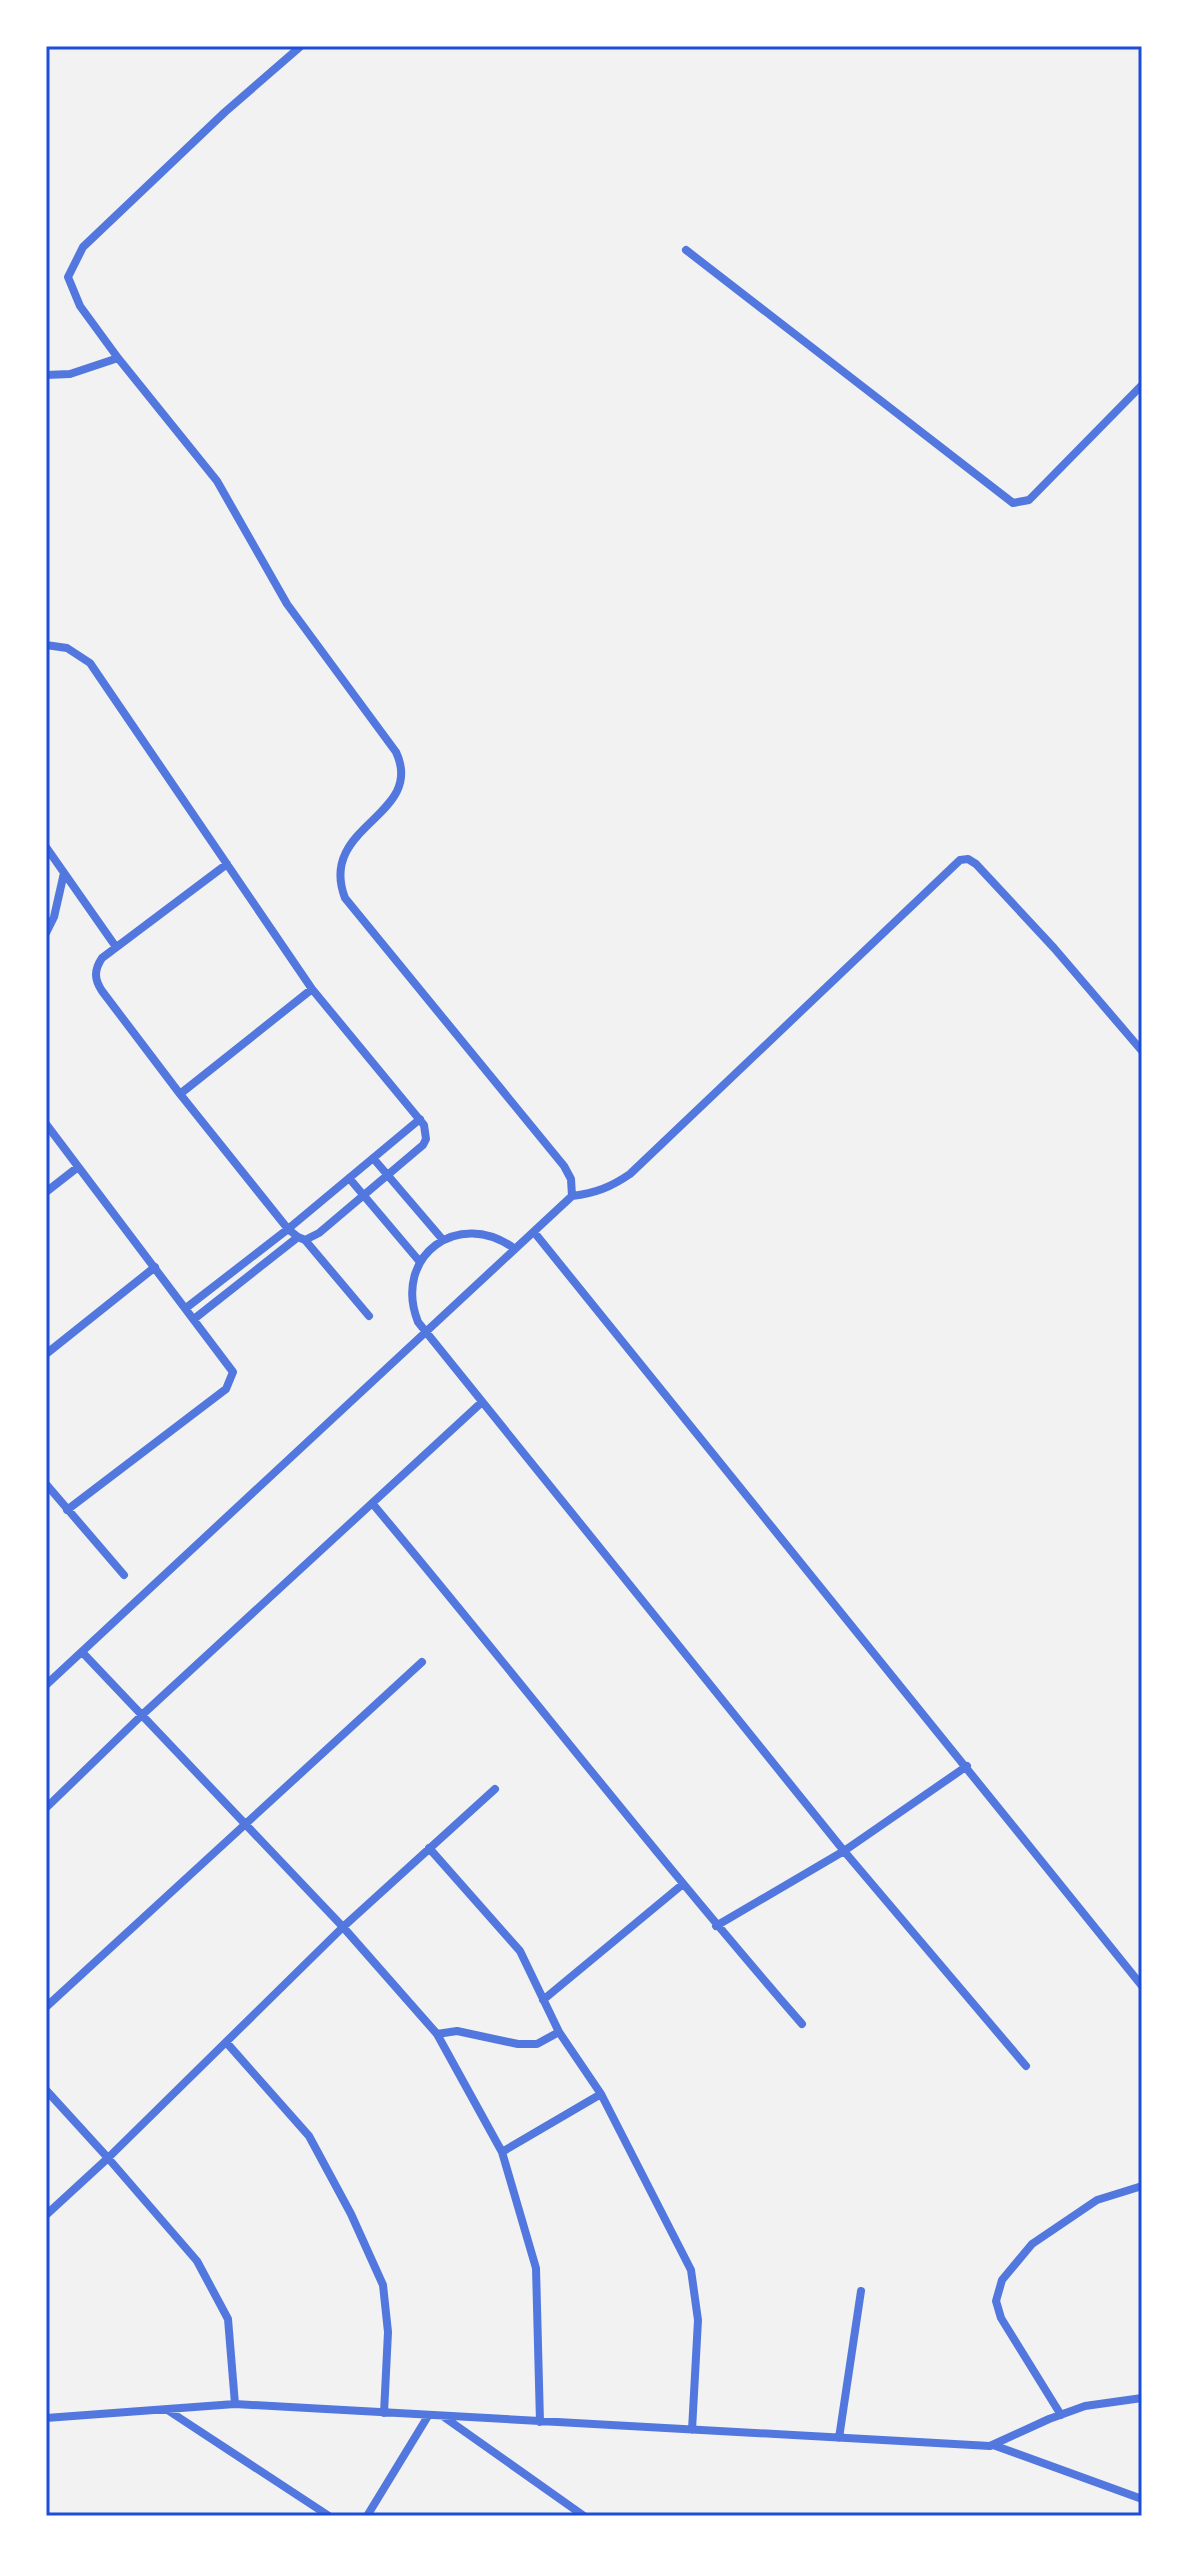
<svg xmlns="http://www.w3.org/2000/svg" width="1188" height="2562" font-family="Quicksand,sans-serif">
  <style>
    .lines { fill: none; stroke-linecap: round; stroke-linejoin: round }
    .minor { stroke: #5277de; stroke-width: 8 }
    .neatline { fill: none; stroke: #1d4ed8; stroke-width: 3 }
  </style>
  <rect width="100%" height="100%" fill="#f2f2f2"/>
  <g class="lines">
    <path class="minor" d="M686,250l327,253 16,-3 113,-115
      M46,375l24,-1 48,-16
      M46,645l21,3 23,15 222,326 112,136 2,14 -3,6 -104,88 -14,7 -7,-3 -10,-8 -108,-135 -78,-103c-8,-12 -8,-21 0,-33l125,-94
      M46,847l70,100
      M46,933l8,-16 10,-44
      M180,1094l132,-105
      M46,1124l187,248 -7,17 -159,121
      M373,1158l70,82
      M349,1178l71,84
      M46,1192l32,-25
      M572,1196c24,-3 39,-9 58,-22l330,-314 8,-1 8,5 78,84 88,103
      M534,1232l608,754
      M305,1240l64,76
      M515,1249c-56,-42 -123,7 -97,73l426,529 182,215
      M186,1308l102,-79 132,-110
      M194,1319l104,-82
      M46,1354l109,-87
      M46,1484l78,91
      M372,1503c145,173 282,351 430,521
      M82,1652l261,275 94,107 65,118 34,116 4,154
      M46,1685l526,-489 -1,-17 -7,-13 -219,-268c-28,-73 81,-82 51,-146l-109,-148 -70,-123 -99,-123 -38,-52 -12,-29 15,-30 142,-135 76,-66
      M46,1808l96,-93 340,-313
      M429,1848l91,103 39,81 42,62 90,176 7,50 -6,110
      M716,1926l128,-75 123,-85
      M543,2000l140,-116
      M46,2007l376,-345
      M437,2034l20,-3 61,13h19l22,-12
      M226,2042l83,94 42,78 32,71 5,47 -4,81
      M46,2090l62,68 89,103 31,58 7,85
      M502,2152l99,-58
      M46,2215l62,-57 235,-231 152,-138
      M169,2411l160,105
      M1061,2415l-60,-97 -5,-17 6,-21 30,-36 65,-44 45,-14
      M444,2417l140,99
      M46,2418l189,-14 755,42 59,-27 36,-13 57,-8
      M839,2438l22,-147
      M993,2445l149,54
      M46,2516h1
      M367,2516l61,-100"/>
  </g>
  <rect width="1188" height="2562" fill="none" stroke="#ffffff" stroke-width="96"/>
  <rect x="48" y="48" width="1092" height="2466" class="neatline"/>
</svg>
